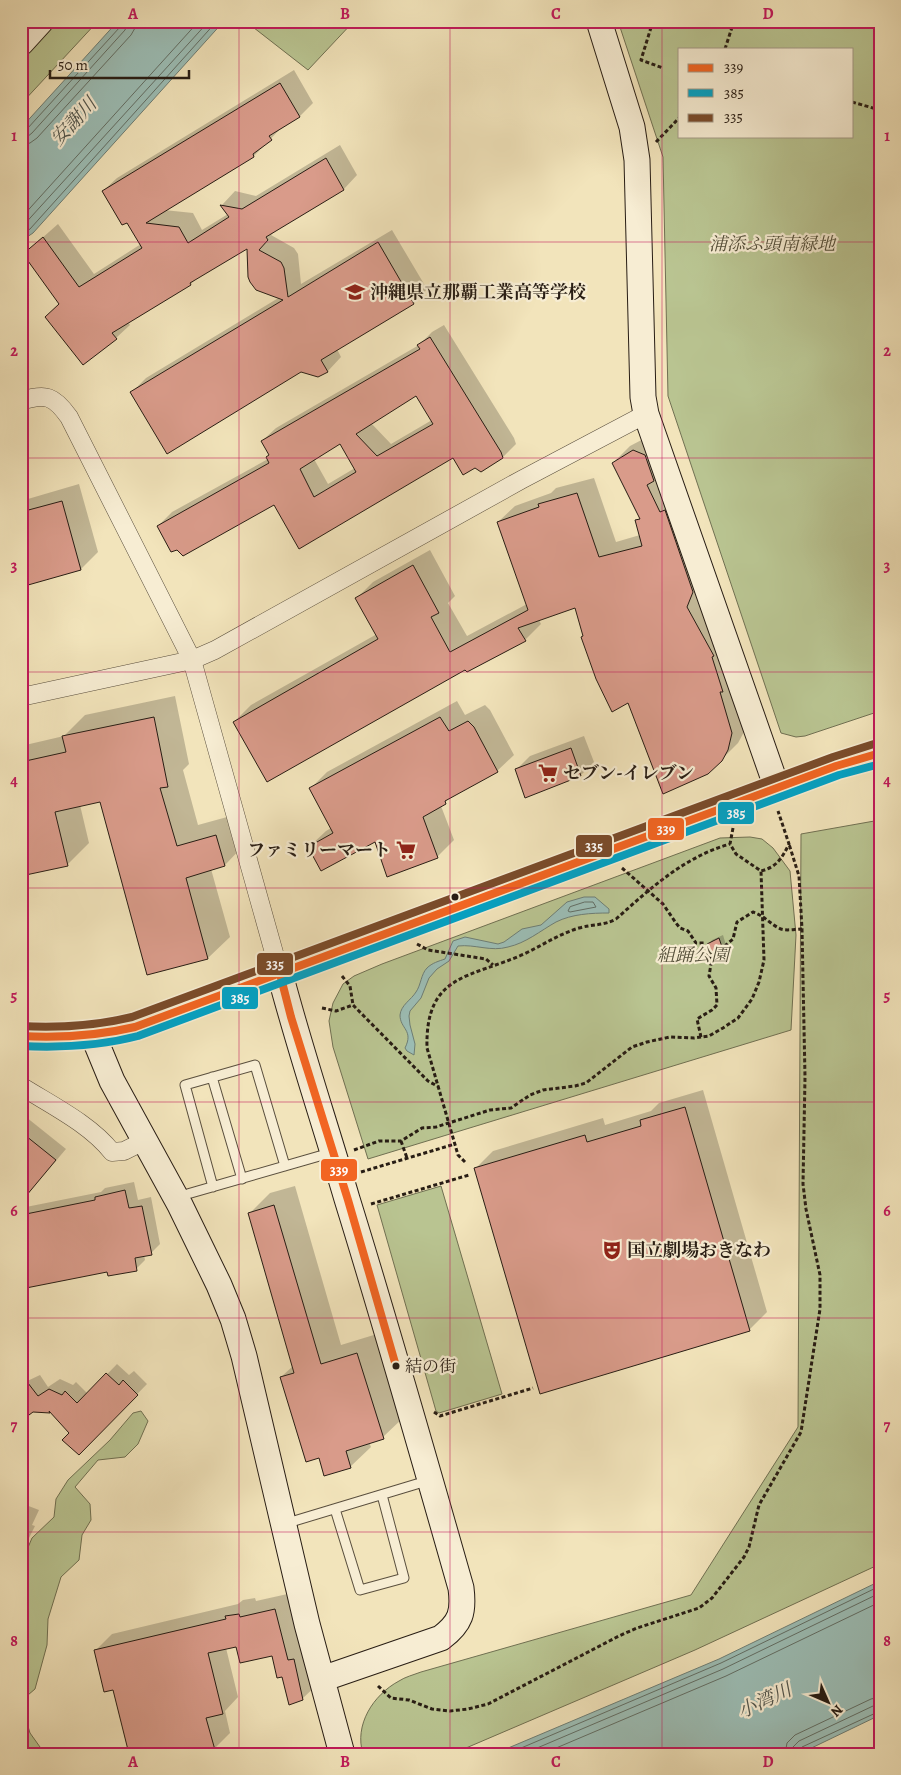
<svg xmlns="http://www.w3.org/2000/svg" width="901" height="1775" font-family="Alegreya,'Noto Serif JP',serif">
  <style>
    .green { fill: #b9c491; stroke: #707052; fill-rule: evenodd }
    .water { fill: #9cbeb6; stroke: #6e7e75 }
    .shadow { fill: #0003; fill-rule: evenodd }
    .lines { fill: none; stroke-linecap: round; stroke-linejoin: round }
    .shore { stroke: #626e65; stroke-width: 1 }
    .building { fill: #d99b8a; stroke: #281d14; fill-rule: evenodd }
    .lane-casing { stroke: #5a4f3e; stroke-width: 11 }
    .street-casing { stroke: #5a4f3e; stroke-width: 19 }
    .secondary-casing { stroke: #281d14; stroke-width: 27 }
    .path { stroke: #281d14; stroke-width: 3; stroke-dasharray: 4 2.5; stroke-linecap: butt }
    .lane { stroke: #f7edd3; stroke-width: 9 }
    .street { stroke: #f7edd3; stroke-width: 18 }
    .secondary { stroke: #f7edd3; stroke-width: 25 }
    .bus-1-casing { stroke: #f7edd3; stroke-width: 11 }
    .bus-2-casing { stroke: #f7edd3; stroke-width: 11 }
    .bus-3-casing { stroke: #f7edd3; stroke-width: 11 }
    .bus-1 { stroke: #f26522; stroke-width: 8 }
    .bus-2 { stroke: #02a2c5; stroke-width: 8 }
    .bus-3 { stroke: #7a4b2a; stroke-width: 8 }
    .grid { fill: none; stroke: #c2185b; stroke-width: 1; stroke-opacity: 0.55 }
    .bus-dot { fill: #281d14; stroke: #f7edd3; stroke-width: 2 }
    .labels { text-anchor: middle; stroke-width: 4.5; stroke-linejoin: round; paint-order: stroke }
    .bus-label { font-size: 17px; fill: #281d14; stroke: #f7edd3; text-anchor: start }
    .park-label { font-size: 18px; font-style: italic; fill: #544f3a; stroke: #f7edd3 }
    .poi-label { font-size: 18px; font-weight: bold; fill: #281d14; stroke: #f7edd3; text-anchor: start }
    .water-label { font-size: 19px; font-style: italic; fill: #51554d; stroke: #f7edd3 }
    .line-badge { stroke: #f7edd3; stroke-width: 2 }
    .badge-label { font-size: 14px; text-anchor: middle; font-weight: bold; fill: #fff }
    .neatline { fill: none; stroke: #c2185b; stroke-width: 2 }
    .grid-label { font-size: 16px; text-anchor: middle; font-weight: bold; fill: #c2185b }
  </style>
  <rect width="100%" height="100%" fill="#f2e4bb"/>
  <filter id="stains"><feTurbulence type="fractalNoise" baseFrequency=".004" numOctaves="4"/><feColorMatrix values="0 0 0 0 .2 0 0 0 0 .09 0 0 0 0 .02 0 0 0 .5 -.17"/></filter>
  <radialGradient id="worn" r=".72"><stop offset=".6" stop-color="#630" stop-opacity="0"/><stop offset="1" stop-color="#630" stop-opacity=".3"/></radialGradient>
  <path class="green" d="M57,21h41l-77,83v-43z
    M252,21h102l-46,49 -59,-46z
    M618,21h262v690l-75,25 -9,1 -15,-4 -113,-337 -5,-239zM680,49h172v87h-172z
    M880,820v744l-185,86 -243,104h-89c-9,-29 10,-59 36,-73 6,-4 14,-6 22,-9l270,-77 107,-168 3,-593z
    M750,837l12,2 11,9 17,23 6,64 -5,95 -423,129 -35,-112 -4,-26 4,-18 10,-19 11,-8 28,-12 338,-126z
    M441,1186l61,208 -63,19 -3,-2 -59,-206z
    M141,1411l7,10 -10,23 -13,13 -27,3 -23,27 15,17 1,16 -9,15 -3,25 -18,17 -13,42 -1,26 -12,44 -14,12v-137l11,-26 22,-21 2,-18 12,-19 42,-40 23,-27z
    M21,1703l9,30 15,21h-24z"/>
  <path class="water" d="M118,21h106l-191,212 -12,8v-113z
    M584,897h11l14,12v4c-18,0 -37,1 -53,9 -16,9 -30,21 -48,25 -17,5 -33,-3 -50,-1l-9,15 -12,8 -8,9 -8,20 -11,13 -1,5 1,9 5,19 -1,11 -7,-4 -2,-3c9,-18 -5,-19 -5,-33 1,-10 11,-15 16,-23 5,-7 5,-18 11,-24 5,-5 12,-7 18,-9l8,-18 12,-4 33,7 6,-2 18,-13 19,-4 26,-23z
    M880,1581v134l-81,39h-305l225,-95z"/>
  <path class="shadow" d="M294,70l19,33 -13,13 -16,9 -30,31 -90,54 29,3 9,17 26,-16 -6,-9 13,-14 21,5 84,-51 17,30 -13,14 -64,38 -9,8 23,13 4,6 3,30 91,-54 35,59 -13,14 -77,46 4,8 -13,14 -10,4 -17,-4 -169,21 14,-14 134,-81 -32,-50 -49,29 -8,8 -63,38 2,3 -14,13 -56,-35 -36,-49 34,-30 36,50 47,-30 -13,-23 -25,-30 14,-13z
    M444,325l70,113 2,6 -13,13 -28,9 -22,-10 -154,91 -24,-43 -117,22 14,-14 96,-53 2,-5 -8,-13 14,-13 143,-83 13,-13zM417,394l15,26 -41,24 -20,-21zM341,442l14,26 -27,16 -14,-25z
    M651,435l93,297 -6,11 -17,17 -92,-59 -45,-66 -9,-29 -36,14 2,4 -16,16 -59,28 -232,54 17,-17 126,-71 -20,-36 16,-16 57,-32 25,46 -7,7 19,33 60,-32 -29,-82 17,-16 36,-13 5,-5 38,-10 22,64 24,-7 -3,-14 4,-4 -28,-54 17,-17z
    M79,484l19,68 -17,17 -60,17v-85z
    M175,696l14,68 -6,6 15,55 40,-11 8,29 -21,22 -14,4 19,68 -22,21 -60,16 -48,-174 -20,5 9,38 -22,22 -46,10v-129l43,-10 21,-21z
    M457,701l8,14 20,-10 5,5 24,45 -17,16 -44,24 -12,11 13,34 -17,17 -62,-16 -66,6 17,-16 5,-3 -21,-39 17,-17z
    M584,736l10,26 -13,13 -65,-5 14,-14z
    M723,935l3,10 -10,10 -8,-10 4,-5z
    M21,1089l12,8 -12,13z
    M703,1090l64,222 -18,18 -274,-161 18,-18 110,-33 2,7 46,-14 8,-8z
    M21,1113l45,36 -45,53z
    M134,1182l4,18 13,-3 9,47 -9,9 -7,2 1,5 -9,9 -29,1 -86,17v-79l80,-16 4,-4z
    M295,1186l46,159 36,-11 27,83 -21,20 -14,5 2,5 -21,20 -30,-10 -39,-80 12,-11 -43,-153 20,-20z
    M117,1364l12,11 5,-4 13,13 -68,70 -8,-21 -21,-21 -18,-1 -11,-27 19,-9 8,12 12,-8 13,6 3,-3 12,12z
    M26,1505l13,5 -7,15 3,1 -14,28v-45z
    M292,1593l27,90 -17,16 -29,-45 -36,-9 -11,3 12,49 -13,14 5,22 -16,16 -100,-61 -19,-37 17,-17 126,-30 5,-4 12,-2 1,3z"/>
  <g class="lines">
    <path class="shore" d="M21,131l6,-2 93,-102 1,-6
      M21,137h6l5,-4 93,-103 3,-9
      M21,145l9,-2 7,-5 94,-103 4,-7v-7
      M21,218l178,-197
      M21,228l188,-207
      M21,235l9,-6 187,-208
      M585,902h8l3,5 -26,5 -2,-1 2,-4z
      M507,1754l214,-91 159,-77
      M523,1754l200,-85 157,-76
      M542,1754l184,-78 154,-74
      M785,1754l2,-11 8,-8 76,-36 9,-2
      M792,1754l1,-7 6,-6 74,-35 7,-1
      M798,1754l4,-7 78,-36"/>
  </g>
  <path class="building" d="M280,83l20,34 -31,19 3,4 -19,14 1,3 -108,66 33,4 9,16 41,-26 -9,-12 22,4 84,-51 18,32 -78,47 2,3 -9,10 22,12 3,6 4,29 90,-55 36,62 -93,56 7,12 -10,5 -17,-5 -134,82 -37,-62 153,-92 -27,-10 -6,-8 -2,-5 -1,-28 -57,34 1,2 -79,48 5,6 -34,26 -38,-48 14,-13 -36,-50 20,-17 36,50 63,-39 -15,-25 -5,2 -20,-34z
    M430,337l71,115 2,6 -22,14 -6,-4 -12,7 -10,-17 -154,91 -25,-44 -91,51 -6,-6 -6,2 -14,-26 112,-63 -3,-6 3,-2 -8,-14 159,-92 -3,-4zM416,396l17,28 -56,32 -21,-22zM340,444l16,28 -42,25 -14,-28z
    M633,450l12,5 9,26 -7,4 13,27 5,-2 28,82 -6,15 27,49 -2,1 11,35h-3l12,41 -4,17 -6,11 -14,13 -45,20 -35,-91 -16,9 -16,-33 -15,-42 2,-1 -8,-28 -57,20 8,13 -59,31 -2,-2 -198,112 -34,-60 145,-83 -23,-41 58,-33 26,48 -8,4 19,35 78,-42 -31,-88 42,-15 -1,-3 39,-11 22,64 43,-11 -7,-26 5,-1 -28,-56z
    M62,501l19,69 -60,17v-75z
    M154,717l14,70 -8,1 17,58 39,-11 9,31 -39,12 22,81 -61,16 -47,-173 -45,10 13,54 -47,10v-114l45,-10 -4,-16z
    M440,717l9,14 19,-10 6,6 24,45 -53,29 1,3 -23,13 15,41 -51,19 -12,-35 -54,29 -13,-24 25,-14 -24,-45z
    M571,748l10,28 -56,22 -10,-29z
    M719,938l4,12 -7,7 -9,-3v-10z
    M685,1107l65,224 -210,63 -66,-226 111,-33 2,7 54,-16 -1,-6z
    M21,1132l35,28 -35,42z
    M125,1190l4,18 13,-2 10,49 -17,3 2,13 -29,5 -1,-4 -86,17v-74l74,-15v-3z
    M274,1205l47,159 36,-11 27,86 -38,12 5,17 -27,8 -5,-18 -13,4 -26,-85 14,-4 -46,-160z
    M106,1373l13,12 4,-5 15,15 -59,60 -17,-15 7,-7 -20,-22 1,2 -17,-1 -12,9v-47l17,22 11,-7 13,6 3,-4 12,12z
    M275,1609l13,51 6,-1 9,41 -14,5 -7,-28 -5,1 -5,-22 -32,7 -4,-16 -28,6 15,61 -17,4 9,32 -14,4h-72l-16,-64 -9,2 -10,-42 132,-31 -1,-3 14,-2 1,3z"/>
  <g class="lines">
    <defs>
      <path id="lane" d="M212,1077l30,102
        M213,1187l-28,-102 70,-20 30,101
        M177,1197l153,-44
        M335,1509l25,81 44,-12 -22,-83
        M284,1524l146,-44"/>
      <path id="street" d="M21,401c25,-8 33,-5 48,16l123,243 88,314
        M21,697l171,-37 23,-10 306,-170 125,-66
        M21,1086c30,19 69,38 91,66l12,-1 20,-10"/>
      <path id="secondary" d="M599,21l33,106 5,33 6,237 3,17 131,374
        M21,43l20,-22
        M280,974c20,76 45,150 67,225 40,129 77,259 114,389 3,24 0,35 -20,50l-119,41
        M93,1035l19,46 68,124 39,80 14,34 11,37 63,268 35,130
        M21,1036c39,2 76,1 114,-9l642,-239 59,-22 44,-13"/>
    </defs>
    <use href="#lane" class="lane-casing"/>
    <use href="#street" class="street-casing"/>
    <use href="#secondary" class="secondary-casing"/>
    <path class="path" d="M653,21l-12,39 22,8
      M725,49l9,-28
      M852,102l28,8
      M656,142l24,-25
      M733,828l-3,16 6,10 25,17c16,-4 21,-13 28,-27l-11,-33
      M622,868l41,36 13,19 4,5 8,3 8,12h8l-1,9 9,6
      M417,944l11,6 58,9 7,6
      M342,976l8,10 3,19
      M322,1008l14,3 17,-6 75,76 11,6
      M701,1037l-4,-18 15,-9 5,-5 -1,-17 -7,-12 3,-18 9,-4 5,-9 7,-6 4,-17 16,-10c12,4 18,13 28,17 6,2 14,0 21,0
      M401,1141l6,17
      M354,1150l25,-9h22l21,-13 14,-1 54,-17 21,-2 19,-13 13,-5 32,-4 11,-3 46,-36 15,-5 23,-5 24,1 15,-2 14,-8 15,-10 14,-19 7,-17 5,-22 -3,-89
      M465,1162l-7,-7 -31,-107c-2,-75 44,-70 97,-94 19,-9 35,-20 55,-26 14,-4 24,-2 37,-9 35,-31 68,-62 114,-75
      M361,1172l94,-28
      M371,1204l98,-29
      M434,1412l6,4 93,-28
      M378,1686l13,12 18,2 23,9 18,2 18,-2 20,-5 131,-68 18,-8 62,-20 13,-10 32,-41 5,-10 10,-42 42,-73 19,-123v-34l-14,-66 -3,-25 2,-107 -3,-148 -3,-53 -10,-32"/>
    <use href="#lane" class="lane"/>
    <use href="#street" class="street"/>
    <use href="#secondary" class="secondary"/>
    <defs>
      <path id="bus-1" d="M280,974l11,43 57,183 48,166
        M21,1036c39,2 76,0 114,-9l701,-261 44,-13"/>
      <path id="bus-2" d="M21,1046c40,2 79,0 117,-10l701,-261 41,-11"/>
      <path id="bus-3" d="M21,1026c38,2 74,0 111,-9l701,-260 44,-14"/>
    </defs>
    <use href="#bus-1" class="bus-1-casing"/>
    <use href="#bus-2" class="bus-2-casing"/>
    <use href="#bus-3" class="bus-3-casing"/>
    <use href="#bus-1" class="bus-1"/>
    <use href="#bus-2" class="bus-2"/>
    <use href="#bus-3" class="bus-3"/>
  </g>
  <path class="grid" d="M239,21v1733M450,21v1733M662,21v1733M21,242h859M21,458h859M21,672h859M21,888h859M21,1102h859M21,1318h859M21,1532h859"/>
  <defs>
    <symbol id="school-bare" viewBox="-9 -9 18 18"><path d="M0-5L7-2L0 1L-7-2ZM-4 1L0 2.5L4 1V4Q0 6-4 4Z" fill="#8f2418" stroke="#f7edd3" stroke-width="2.5" paint-order="stroke"/></symbol>
    <symbol id="supermarket-bare" viewBox="-9 -9 18 18"><path d="M-6-5.5h2.5l.6 2H6L4.5 2H-2.5L-4.4-4H-6ZM-1.5 3.2a1.3 1.3 0 1 0 .1 0ZM3 3.2a1.3 1.3 0 1 0 .1 0Z" fill="#8f2418" stroke="#f7edd3" stroke-width="2.5" paint-order="stroke"/></symbol>
    <symbol id="theatre-bare" viewBox="-9 -9 18 18"><path d="M-5-5.5Q0-4 5-5.5V0Q5 5 0 6Q-5 5-5 0ZM-3.3-2.5H-1v1.5H-3.3ZM1-2.5H3.3v1.5H1ZM-2.8 1Q0 5.5 2.8 1Z" fill="#8f2418" stroke="#f7edd3" stroke-width="2.5" paint-order="stroke"/></symbol>
  </defs>
  <g fill-rule="evenodd">
    <use href="#school-bare" x="341" y="278" width="28" height="28"/>
    <use href="#supermarket-bare" x="534" y="759" width="28" height="28"/>
    <use href="#supermarket-bare" x="392" y="836" width="28" height="28"/>
    <use href="#theatre-bare" x="598" y="1236" width="28" height="28"/>
  </g>
  <g class="bus-dot">
    <circle cx="455" cy="897" r="4.5"/>
    <circle cx="396" cy="1366" r="4.5"/>
  </g>
  <g class="labels">
    <g class="bus-label">
      <text x="405" y="1372">結の街</text>
    </g>
    <g class="park-label">
      <text x="772" y="250">浦添ふ頭南緑地</text>
      <text x="693" y="961">組踊公園</text>
    </g>
    <g class="poi-label">
      <text x="370" y="298">沖縄県立那覇工業高等学校</text>
      <text x="563" y="779">セブン-イレブン</text>
      <text x="391" y="856" text-anchor="end">ファミリーマート</text>
      <text x="627" y="1256">国立劇場おきなわ</text>
    </g>
    <g class="water-label">
      <text transform="translate(73 121) rotate(-47)" y="7">安謝川</text>
      <text transform="translate(764 1700) rotate(-25)" y="7">小湾川</text>
    </g>
  </g>
  <g class="line-badge">
    <rect x="717" y="801" width="38" height="24" rx="5" fill="#02a2c5"/>
    <rect x="647" y="817" width="38" height="24" rx="5" fill="#f26522"/>
    <rect x="575" y="834" width="38" height="24" rx="5" fill="#7a4b2a"/>
    <rect x="256" y="952" width="38" height="24" rx="5" fill="#7a4b2a"/>
    <rect x="221" y="986" width="38" height="24" rx="5" fill="#02a2c5"/>
    <rect x="320" y="1158" width="38" height="24" rx="5" fill="#f26522"/>
  </g>
  <g class="badge-label">
    <text x="736" y="818">385</text>
    <text x="666" y="834">339</text>
    <text x="594" y="851">335</text>
    <text x="275" y="969">335</text>
    <text x="240" y="1003">385</text>
    <text x="339" y="1175">339</text>
  </g>
  <rect width="901" height="1775" fill="none" stroke="#f2e4bb" stroke-width="55"/>
  <rect x="678" y="48" width="175" height="90" fill="#f7edd3" stroke="#a49a87"/>
  <rect x="688" y="64" width="25" height="8" fill="#f26522" stroke="#a49a87"/>
  <text x="724" y="72" font-size="15" fill="#281d14">339</text>
  <rect x="688" y="89" width="25" height="8" fill="#02a2c5" stroke="#a49a87"/>
  <text x="724" y="98" font-size="15" fill="#281d14">385</text>
  <rect x="688" y="114" width="25" height="8" fill="#7a4b2a" stroke="#a49a87"/>
  <text x="724" y="122" font-size="15" fill="#281d14">335</text>
  <g transform="translate(828 1702) rotate(135)" stroke="#f7edd3" stroke-width="4" paint-order="stroke">
  <path d="M0-4L9 19L0 12L-9 19Z" fill="#281d14"/>
  <text y="-8" font-size="14" font-weight="bold" text-anchor="middle" fill="#281d14">N</text>
  </g>
  <path d="M50 70v8h139v-8" fill="none" stroke="#281d14" stroke-width="2.5"/>
  <text x="58" y="70" font-size="15" fill="#281d14" stroke="#f7edd3" stroke-width="4" paint-order="stroke">50 m</text>
  <rect x="28" y="28" width="846" height="1720" class="neatline"/>
  <g class="grid-label">
    <text x="133" y="19">A</text>
    <text x="345" y="19">B</text>
    <text x="556" y="19">C</text>
    <text x="768" y="19">D</text>
    <text x="14" y="141">1</text>
    <text x="887" y="141">1</text>
    <text x="14" y="356">2</text>
    <text x="887" y="356">2</text>
    <text x="14" y="571">3</text>
    <text x="887" y="571">3</text>
    <text x="14" y="786">4</text>
    <text x="887" y="786">4</text>
    <text x="14" y="1001">5</text>
    <text x="887" y="1001">5</text>
    <text x="14" y="1216">6</text>
    <text x="887" y="1216">6</text>
    <text x="14" y="1431">7</text>
    <text x="887" y="1431">7</text>
    <text x="14" y="1646">8</text>
    <text x="887" y="1646">8</text>
    <text x="133" y="1767">A</text>
    <text x="345" y="1767">B</text>
    <text x="556" y="1767">C</text>
    <text x="768" y="1767">D</text>
  </g>
  <rect width="100%" height="100%" filter="url(#stains)"/>
  <rect width="100%" height="100%" fill="url(#worn)"/>
</svg>
